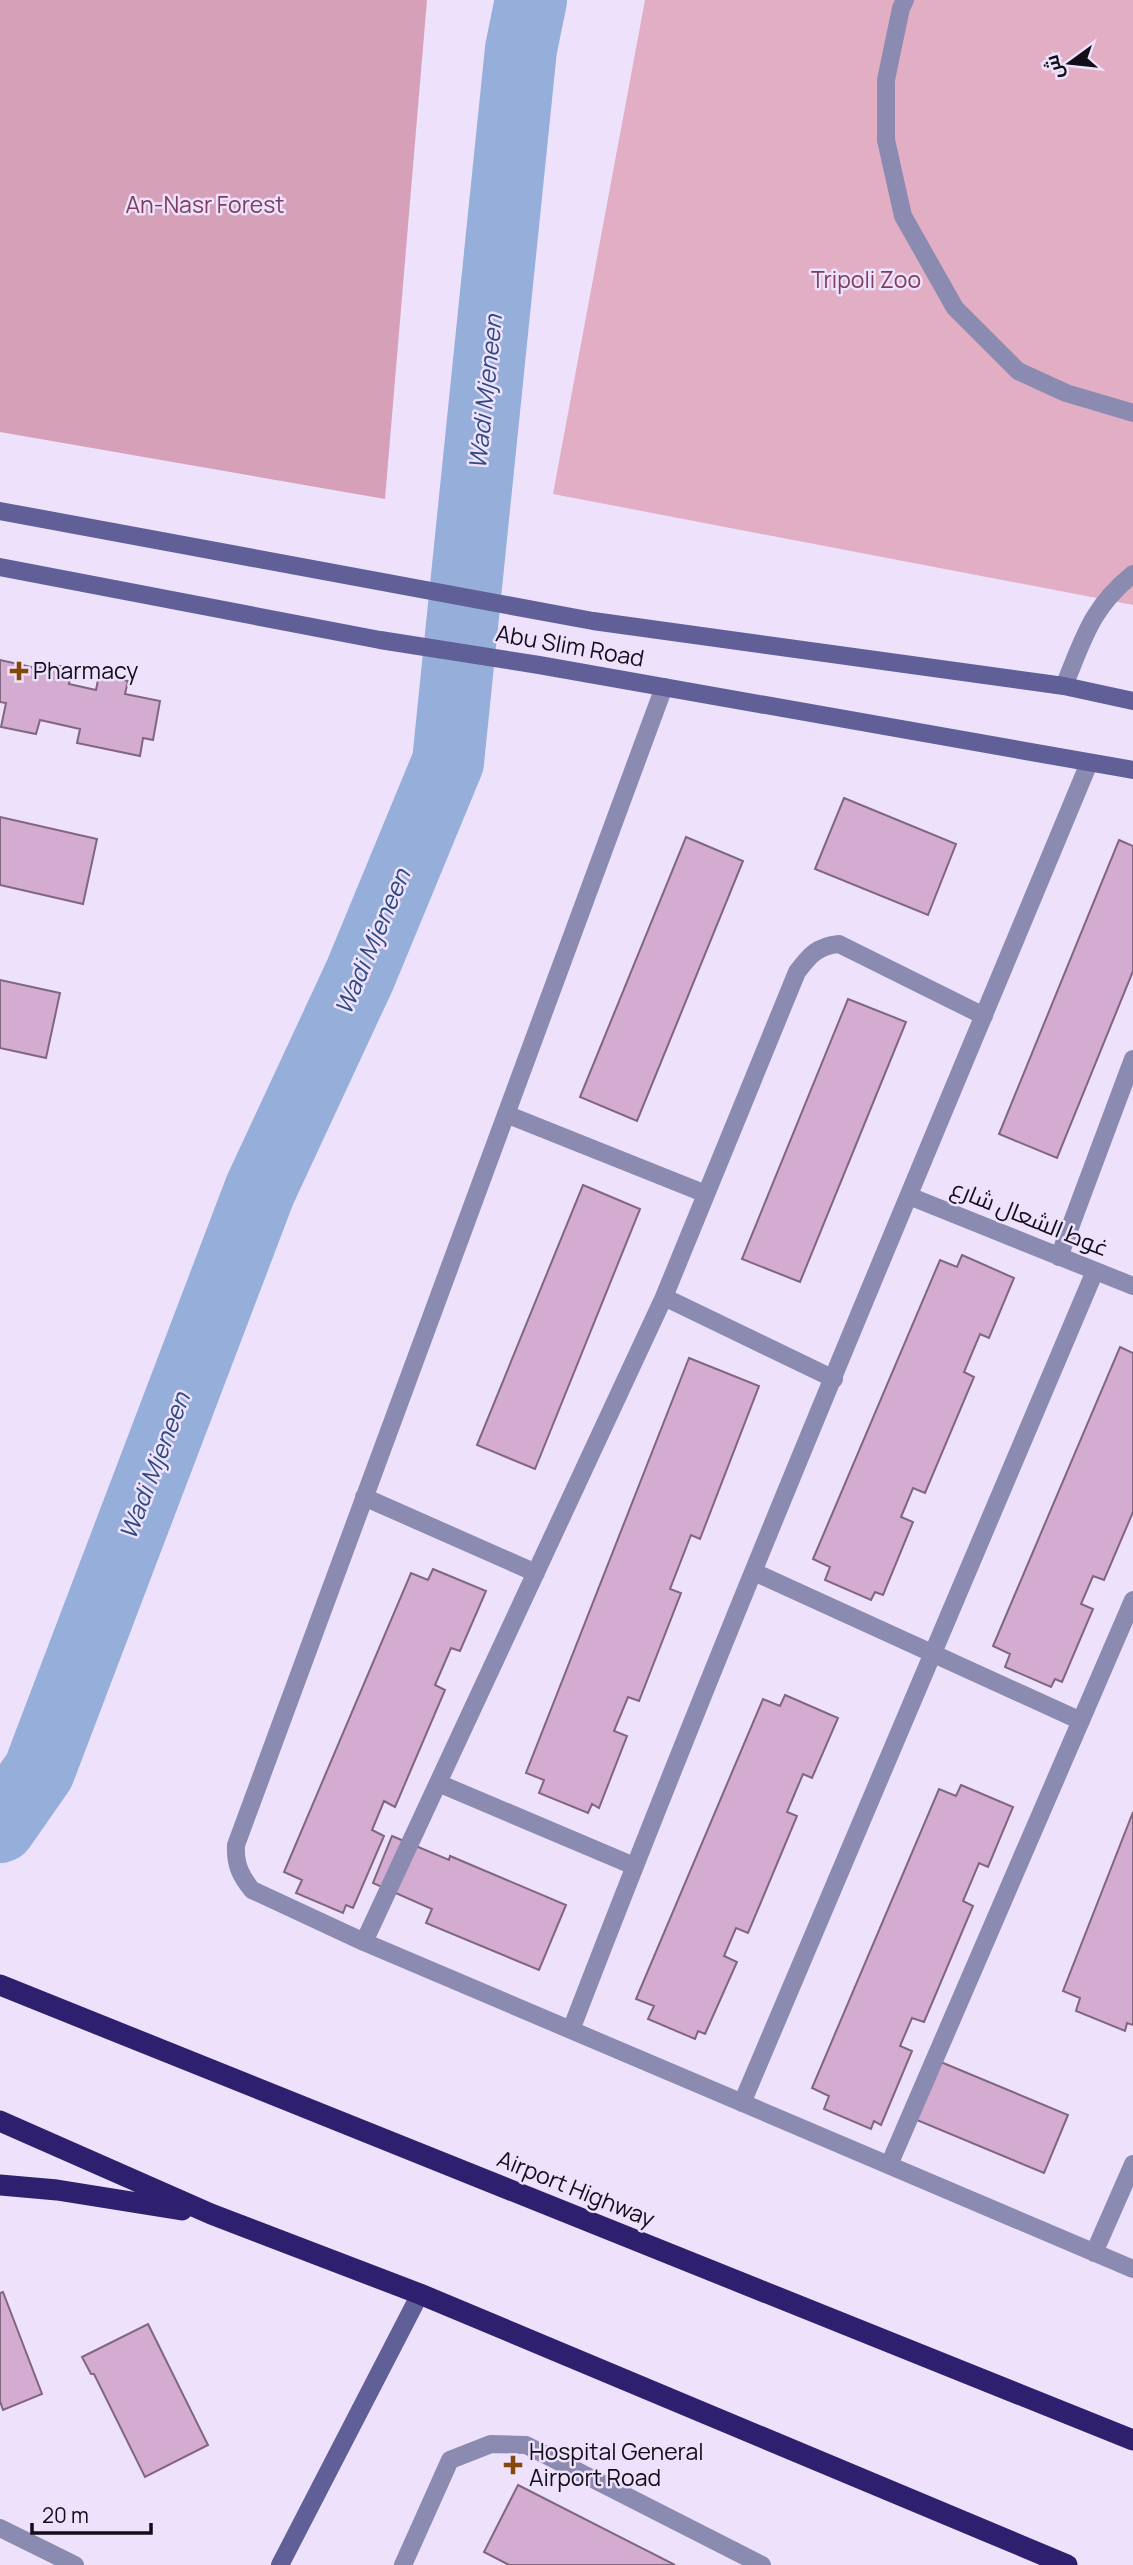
<svg xmlns="http://www.w3.org/2000/svg" width="1133" height="2565" font-family="Manrope,Cairo,sans-serif">
  <style>
    .green { fill: #e1aec4 }
    .forest { fill: #d6a1b8 }
    .lines { fill: none; stroke-linecap: round; stroke-linejoin: round }
    .river { stroke: #96aeda; stroke-width: 72 }
    .building { fill: #d4abd1; stroke: #80667e; stroke-width: 2 }
    .lane { stroke: #8b8bb2; stroke-width: 18 }
    .street { stroke: #8b8bb2; stroke-width: 18 }
    .secondary { stroke: #605f97; stroke-width: 18 }
    .highway { stroke: #2e1f6f; stroke-width: 21 }
    .poi-dot { fill: #85470a; stroke: #ede1fc; stroke-width: 2.5 }
    .labels { text-anchor: middle; stroke-width: 5; stroke-linejoin: round; paint-order: stroke }
    .park-label { font-size: 23px; fill: #7f3d5e; stroke: #ede1fc }
    .street-label { font-size: 23px; fill: #130d19; stroke: #ede1fc }
    .poi-label { font-size: 23px; fill: #130d19; stroke: #ede1fc; text-anchor: start }
    .water-label { font-size: 24px; font-style: italic; fill: #2c4981; stroke: #ede1fc }
  </style>
  <rect width="100%" height="100%" fill="#ede1fc"/>
  <path class="green" d="M645,0h488v605l-580,-111z"/>
  <path class="forest" d="M0,0h427l-42,499 -385,-67z"/>
  <g class="lines">
    <path class="river" d="M0,1827l39,-56 221,-581 100,-215 88,-213 73,-713 10,-49"/>
  </g>
  <path class="building" d="M0,660l40,9 1,-6 31,5 -3,16 27,6 3,-15 29,6 -3,13 35,7 -7,39 -10,-2 -3,18 -63,-13 3,-14 -40,-9 -4,14 -35,-7 5,-24 -6,-1z
    M844,798l112,46 -28,71 -113,-46z
    M0,817l97,22 -14,65 -83,-19z
    M686,837l57,24 -106,260 -57,-24z
    M1119,840l14,6v125l-76,187 -58,-24z
    M0,980l60,13 -14,65 -46,-10z
    M848,999l58,23 -106,260 -58,-23z
    M583,1185l57,24 -105,260 -58,-24z
    M962,1255l52,23 -25,60 -9,-4 -16,38 10,5 -49,116 -12,-5 -12,29 12,5 -30,73 -8,-3 -4,8 -46,-20 5,-13 -17,-8 127,-299 17,7z
    M1120,1347l13,6v159l-29,68 -11,-4 -12,28 12,5 -31,73 -7,-3 -4,8 -46,-20 5,-13 -17,-8z
    M689,1358l70,28 -59,153 -9,-4 -21,54 11,4 -42,108 -11,-4 -14,34 13,5 -28,72 -7,-4 -4,9 -49,-20 5,-13 -18,-7z
    M433,1569l53,22 -26,60 -9,-3 -16,37 10,5 -50,117 -11,-6 -12,29 12,6 -31,72 -7,-3 -3,8 -47,-20 6,-13 -18,-8 127,-299 17,7z
    M785,1695l53,23 -26,60 -9,-4 -16,38 10,4 -49,117 -12,-5 -12,28 13,6 -32,72 -7,-3 -3,8 -47,-20 6,-13 -18,-7 127,-300 17,7z
    M961,1785l52,22 -25,60 -9,-4 -16,38 10,5 -49,116 -12,-4 -12,28 12,5 -31,74 -7,-4 -3,8 -47,-20 5,-13 -17,-8 127,-299 17,7z
    M1133,1812v213l-6,-2 -2,8 -49,-20 4,-13 -17,-7z
    M392,1836l57,24 1,-4 116,49 -27,65 -113,-47 6,-14 -59,-26z
    M936,2060l132,55 -24,58 -132,-55z
    M3,2292l39,102 -39,16 -3,-9v-108z
    M148,2324l60,121 -63,32 -51,-103h-3l-9,-17z
    M518,2485l157,80h-166l-25,-13z"/>
  <g class="lines">
    <path class="lane" d="M905,0l-4,8 -15,72v60l17,76 52,92 63,63 48,22 67,20
      M1064,686c20,-48 27,-78 69,-112
      M403,2565l47,-105 41,-16 35,1 236,120"/>
    <path class="street" d="M664,687l-428,1158c-1,19 4,30 16,45l112,52 769,327
      M506,1114l200,80
      M909,1196l224,90
      M1059,1257l74,-198
      M664,1297l170,82
      M364,1497l172,76
      M754,1572l327,149
      M438,1783l196,83
      M364,1942l300,-645 133,-325c12,-16 20,-26 42,-28l145,72
      M571,2030c164,-426 343,-846 518,-1267
      M742,2103l353,-832
      M889,2165l244,-565
      M1094,2253l39,-89
      M0,2528l75,37"/>
    <path class="secondary" d="M0,511l593,110 471,65 69,15
      M0,567l380,73 159,25 594,105
      M280,2565l140,-271"/>
    <path class="highway" d="M0,1985l1133,455
      M0,2121l211,93 209,80 647,271
      M0,2185l57,5 125,20"/>
  </g>
  <g class="poi-dot">
    <path d="M15.5 660.5h7v7h7v7h-7v7h-7v-7h-7v-7h7z"/>
    <path d="M509.5 2454.5h7v7h7v7h-7v7h-7v-7h-7v-7h7z"/>
  </g>
  <g class="labels">
    <g class="park-label">
      <text x="205" y="213">An-Nasr Forest</text>
      <text x="866" y="288">Tripoli Zoo</text>
    </g>
    <g class="street-label">
      <text transform="translate(570 646) rotate(10)" y="8">Abu Slim Road</text>
      <text transform="translate(1030 1218) rotate(22)" y="8">غوط الشعال شارع</text>
      <text transform="translate(576 2189) rotate(22)" y="8">Airport Highway</text>
    </g>
    <g class="poi-label">
      <text x="33" y="679">Pharmacy</text>
      <text x="529" y="2460">Hospital General<tspan x="529" dy="26">Airport Road</tspan></text>
    </g>
    <g class="water-label">
      <text transform="translate(486 392) rotate(-84)" y="8">Wadi Mjeneen</text>
      <text transform="translate(373 942) rotate(-67)" y="8">Wadi Mjeneen</text>
      <text transform="translate(155 1466) rotate(-69)" y="8">Wadi Mjeneen</text>
    </g>
  </g>
  <g transform="translate(1070 63) rotate(255)" stroke="#ede1fc" stroke-width="5" paint-order="stroke">
  <path d="M0-5L12 26L0 18L-12 26Z" fill="#130d19"/>
  <text y="-10" font-size="19" font-weight="bold" text-anchor="middle" fill="#130d19">ش</text>
  </g>
  <path d="M32 2523v10h119v-10" fill="none" stroke="#130d19" stroke-width="3.5"/>
  <text x="42" y="2523" font-size="21" fill="#130d19" stroke="#ede1fc" stroke-width="5" paint-order="stroke">20 m</text>
</svg>
